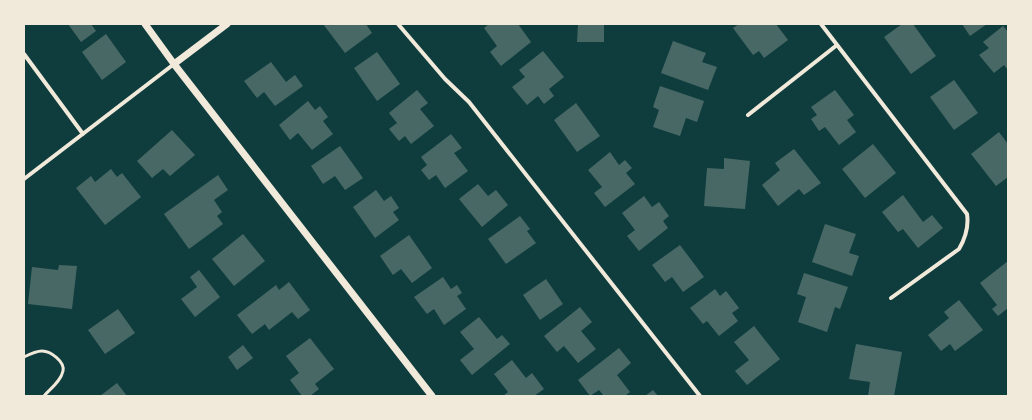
<svg xmlns="http://www.w3.org/2000/svg" width="1032" height="420" font-family="'Golos Text',sans-serif">
  <style>
    .building { fill: #486865 }
    .lines { fill: none; stroke-linecap: round; stroke-linejoin: round }
    .service { stroke: #f1e9da; stroke-width: 3 }
    .minor { stroke: #f1e9da; stroke-width: 4 }
    .tertiary { stroke: #f1e9da; stroke-width: 7 }
  </style>
  <rect width="100%" height="100%" fill="#0f3d3e"/>
  <path class="building" d="M68,24h23l5,7 -15,11z
    M323,24h43l6,9 -27,20z
    M489,24h29l13,18 -30,24 -11,-14 7,-6 -13,-18z
    M578,24h26v18h-27z
    M739,24h37l12,16 -24,18 -5,-7 -6,4 -20,-27z
    M902,24h11l23,32 -25,18 -27,-37z
    M962,24h25l-17,12z
    M1003,26l5,6v38l-4,-5 -10,8 -15,-18 10,-7 -6,-6z
    M106,34l20,28 -24,18 -20,-28z
    M673,41l33,12 -4,9 15,5 -9,23 -47,-17z
    M543,51l21,26 -15,12 5,7 -10,8 -6,-8 -11,9 -15,-18 13,-10 -6,-7z
    M377,52l23,32 -23,17 -23,-33z
    M271,62l15,20 9,-7 8,11 -28,20 -11,-14 -7,6 -13,-17z
    M954,80l24,33 -24,17 -24,-33z
    M660,86l44,15 -7,21 -11,-4 -6,18 -27,-9 6,-17 -6,-3z
    M417,90l11,13 -8,6 14,17 -23,18 -6,-8 -6,5 -10,-12 8,-6 -8,-10z
    M835,90l19,25 -7,5 9,12 -17,13 -14,-18 -6,4 -8,-12 6,-4 -6,-8z
    M308,101l7,9 5,-4 8,11 -5,4 10,13 -21,16 -14,-17 -8,7 -11,-15z
    M576,103l24,33 -23,16 -23,-32z
    M172,130l23,25 -25,21 -7,-7 -11,9 -15,-17z
    M999,132l9,12v33l-12,9 -25,-32z
    M451,134l11,14 -8,5 14,18 -23,17 -9,-13 -7,5 -8,-10 6,-5 -6,-8z
    M873,144l23,29 -31,25 -23,-29z
    M340,146l23,32 -18,12 -10,-14 -12,8 -12,-18z
    M794,149l27,34 -17,12 -5,-6 -21,17 -16,-21 18,-15 -5,-7z
    M610,152l9,13 6,-5 7,8 -6,5 9,11 -30,23 -11,-14 8,-6 -14,-17z
    M724,158l26,3 -5,48 -41,-3 3,-38 17,1z
    M111,169l6,8 5,-4 19,24 -36,28 -29,-37 15,-12 4,6z
    M218,175l10,15 -14,10 8,12 -5,4 6,8 -34,25 -25,-35z
    M478,184l10,12 8,-6 12,15 -26,22 -23,-28z
    M376,190l8,11 7,-5 8,12 -6,4 6,8 -24,18 -22,-31z
    M903,195l20,27 9,-7 11,13 -25,20 -15,-19 -5,3 -16,-20z
    M644,196l8,11 7,-5 10,14 -6,5 5,7 -29,23 -12,-15 8,-6 -13,-17z
    M520,216l10,13 -3,2 9,12 -30,21 -18,-25z
    M825,224l31,10 -7,19 10,3 -7,20 -40,-14z
    M243,234l22,27 -31,25 -22,-27z
    M409,235l23,33 -20,15 -11,-14 -8,6 -13,-19z
    M680,245l24,32 -21,15 -11,-15 -7,5 -13,-17z
    M1008,261v47l-10,8 -6,-7 5,-4 -17,-22z
    M59,265l18,1 -5,43 -44,-5 4,-37 26,3z
    M199,270l21,27 -25,20 -14,-18 16,-12 -7,-10z
    M804,273l44,14 -8,22 -5,-2 -8,25 -29,-10 8,-25 -9,-3z
    M443,277l8,12 6,-4 5,8 -5,3 9,13 -22,16 -10,-16 -7,5 -13,-17z
    M546,279l17,25 -23,16 -17,-25z
    M289,282l21,28 -12,9 -6,-7 -23,18 -4,-6 -13,10 -15,-19 39,-30 3,5z
    M715,289l5,7 6,-5 13,17 -7,5 6,8 -19,15 -12,-15 -4,3 -13,-16z
    M959,300l24,30 -28,21 -5,-7 -9,7 -13,-16 21,-17 -5,-6z
    M580,307l12,15 -11,9 15,18 -18,14 -14,-17 -7,6 -13,-16z
    M118,309l17,24 -30,21 -17,-24z
    M479,317l18,22 5,-4 8,9 -38,31 -12,-15 14,-11 -14,-17z
    M754,326l26,33 -33,26 -12,-14 14,-11 -15,-18z
    M310,338l24,31 -19,15 4,5 -9,7h-8l-12,-16 9,-7 -13,-17z
    M856,344l46,8 -8,44h-26l2,-14 -21,-3z
    M243,345l10,13 -16,12 -9,-13z
    M619,348l12,15 -14,12 13,17 -5,4h-21l-5,-6 -9,6 -12,-16z
    M512,360l14,18 6,-5 12,16 -10,7h-31l5,-4 -14,-18z
    M117,383l10,13h-27z
    M653,390l5,6h-13z"/>
  <g class="lines">
    <path class="service" d="M24,357c6,-3 12,-6 18,-6 9,0 23,11 21,20 -2,10 -13,18 -19,25"/>
    <path class="minor" d="M398,24l47,55 24,23 231,294
      M821,24l146,190c2,13 -1,23 -8,35l-68,49
      M24,54l59,80
      M748,115l89,-70
      M24,179l150,-115"/>
    <path class="tertiary" d="M145,24l29,40 258,332
      M174,64l53,-40"/>
  </g>
  <rect width="1032" height="420" fill="none" stroke="#f1e9da" stroke-width="50"/>
</svg>
